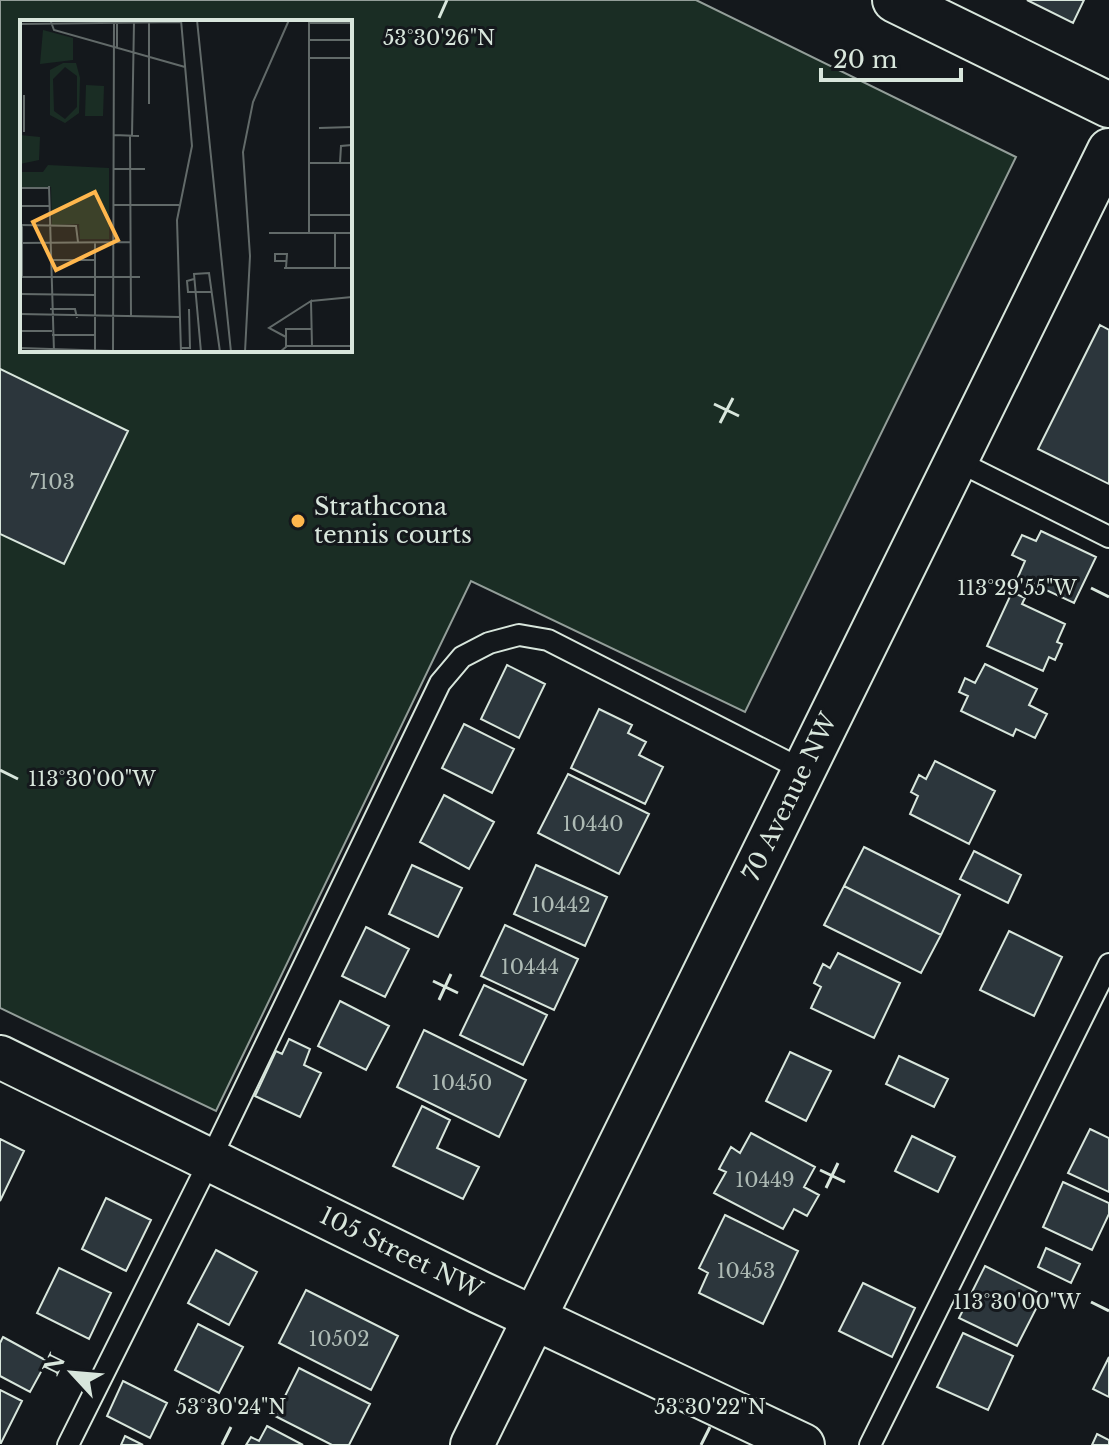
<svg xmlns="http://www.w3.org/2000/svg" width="1109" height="1445" font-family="'Libre Baskerville',serif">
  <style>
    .green { fill: #1a2d24; stroke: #939e99; stroke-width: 2; fill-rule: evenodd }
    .building { fill: #2c363c; stroke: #d8e6dc; stroke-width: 2 }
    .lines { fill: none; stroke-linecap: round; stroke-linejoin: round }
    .lane-casing { stroke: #d8e6dc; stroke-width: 24 }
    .street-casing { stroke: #d8e6dc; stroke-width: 46 }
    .secondary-casing { stroke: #d8e6dc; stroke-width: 48 }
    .lane { stroke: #14181c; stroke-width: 20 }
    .street { stroke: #14181c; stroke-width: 42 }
    .secondary { stroke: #14181c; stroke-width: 44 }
    .ticks { fill: none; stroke: #d8e6dc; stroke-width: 3 }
    .poi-dot { fill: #ffb74d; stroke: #14181c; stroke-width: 3 }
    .labels { text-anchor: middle; stroke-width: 6; stroke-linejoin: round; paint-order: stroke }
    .number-label { font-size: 20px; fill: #adbab4 }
    .poi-label { font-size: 24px; fill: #d8e6dc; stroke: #14181c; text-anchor: start }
    .street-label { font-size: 24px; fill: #d8e6dc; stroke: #14181c }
    .inset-road { fill: none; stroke: #626a69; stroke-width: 2 }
    .view { fill: #ffb74d; fill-opacity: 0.15; stroke: #ffb74d; stroke-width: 4 }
    .inset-edge { fill: none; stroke: #d8e6dc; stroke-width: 4 }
    .ticks-label { font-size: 20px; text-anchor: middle; fill: #d8e6dc; stroke: #14181c; stroke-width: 6; stroke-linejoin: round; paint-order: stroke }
  </style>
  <rect width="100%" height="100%" fill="#14181c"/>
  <path class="green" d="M0,0h696l320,157 -271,555 -274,-131 -255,530 -216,-103zM22,22h328v328h-328z"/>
  <path class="building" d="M1027,0h57l-11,23z
    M1100,325l9,5v154l-71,-35z
    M0,369l128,62 -64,133 -64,-30z
    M1041,531l55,26 -22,46 -56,-26 7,-16 -13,-6 10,-20 14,6z
    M1012,592l13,6 -3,6 43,20 -8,18 5,2 -7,16 -6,-3 -6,14 -56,-25z
    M985,664l52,25 -8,16 18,9 -12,24 -19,-9 -3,7 -52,-25 7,-15 -9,-4 6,-14 10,5z
    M507,665l38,19 -26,54 -38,-19z
    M599,709l33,16 -4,8 18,9 -7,13 24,12 -18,37 -74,-36z
    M464,724l50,25 -22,44 -50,-25z
    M935,761l60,30 -26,53 -59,-30 8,-18 -7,-4 8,-17 7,4z
    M568,774l81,40 -30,60 -81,-41z
    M444,795l50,27 -25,47 -49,-27z
    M864,847l96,48 -19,40 -97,-49z
    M974,851l47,24 -13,28 -48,-24z
    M412,865l50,23 -24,49 -49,-23z
    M536,865l71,32 -22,49 -71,-32z
    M844,886l97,49 -20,38 -97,-48z
    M505,925l73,34 -24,51 -73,-34z
    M366,927l43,22 -24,48 -43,-21z
    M1009,931l53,26 -28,59 -54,-26z
    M838,953l62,30 -26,55 -63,-30 10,-21 -7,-4 9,-19 7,4z
    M484,985l63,30 -24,50 -63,-30z
    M340,1001l49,25 -23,44 -48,-24z
    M424,1030l102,50 -27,57 -102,-50z
    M289,1039l21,10 -6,16 17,8 -21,44 -45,-21 21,-45 6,3z
    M790,1052l41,19 -25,50 -40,-20z
    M899,1056l49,23 -14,28 -48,-23z
    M422,1106l28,14 -13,28 42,19 -16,32 -70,-33z
    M1090,1129l19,9v54l-41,-19z
    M751,1133l64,34 -11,20 15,8 -12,21 -13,-7 -11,20 -69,-36 12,-21 -7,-3 12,-22 9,6z
    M912,1136l43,21 -17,35 -43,-21z
    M0,1139l24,12 -24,50z
    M1063,1182l46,21v11l-17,36 -49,-23z
    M106,1198l45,22 -25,51 -44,-22z
    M725,1215l73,36 -35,73 -64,-31 9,-20 -9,-5z
    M1046,1248l34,16 -9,19 -33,-16z
    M216,1250l41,22 -28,53 -41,-22z
    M985,1266l58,29 -26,51 -58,-28z
    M59,1268l52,25 -22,46 -52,-26z
    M863,1283l52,25 -23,49 -53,-26z
    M306,1290l92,46 -27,54 -92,-47z
    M198,1324l45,23 -24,46 -44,-23z
    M963,1333l50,23 -25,54 -51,-23z
    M3,1337l44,24 -17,31 -30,-16v-33z
    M1109,1357v40l-16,-8z
    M299,1368l71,36 -21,41h-17l-57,-29z
    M123,1381l44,22 -17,35 -43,-22z
    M0,1390l22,11 -21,42h-1z
    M267,1426l36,19h-57l5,-8 8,4z
    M1097,1434l12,6v5h-17z
    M125,1436l18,9h-22z"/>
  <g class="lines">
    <defs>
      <path id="lane" d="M957,461l152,76
        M68,1445l142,-285 230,-477 22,-26 27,-14 30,-8 29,5 255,130
        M870,1445l239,-481"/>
      <path id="street" d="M0,1057l479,235 324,153
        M472,1445l637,-1295"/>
      <path id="secondary" d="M895,0l214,105"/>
    </defs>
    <use href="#lane" class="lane-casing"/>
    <use href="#street" class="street-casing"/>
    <use href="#secondary" class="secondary-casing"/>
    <use href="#lane" class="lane"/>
    <use href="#street" class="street"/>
    <use href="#secondary" class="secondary"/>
  </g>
  <path class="ticks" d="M439,18l8,-18M714,404l25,12M720,423l13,-25M1091,588l18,9M0,770l18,9M433,981l25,12M439,1000l12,-26M820,1170l25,12M826,1188l12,-25M1091,1302l18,9M222,1445l9,-18M701,1445l9,-18"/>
  <circle class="poi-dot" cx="298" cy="521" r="8"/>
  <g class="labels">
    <g class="number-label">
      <text x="52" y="489">7103</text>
      <text x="593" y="831">10440</text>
      <text x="561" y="912">10442</text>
      <text x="530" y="974">10444</text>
      <text x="462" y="1090">10450</text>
      <text x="765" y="1187">10449</text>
      <text x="746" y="1278">10453</text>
      <text x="339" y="1346">10502</text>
    </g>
    <g class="poi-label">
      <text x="314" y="515">Strathcona<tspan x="314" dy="28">tennis courts</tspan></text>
    </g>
    <g class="street-label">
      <text transform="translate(790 797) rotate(-64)" y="8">70 Avenue NW</text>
      <text transform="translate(401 1253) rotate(26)" y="8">105 Street NW</text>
    </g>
  </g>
  <g transform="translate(20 20)">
    <rect width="332" height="332" fill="#14181c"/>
    <path d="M23,10l30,8v22l-33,4zM43,43h13l4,15 -1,35 -14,10 -15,-8v-45zM45,47l12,9v31l-12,12 -11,-8 -1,-32zM66,65l18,1 -1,30h-18zM0,115l20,2 -1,23 -19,4zM28,145l61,3v71h-29l-1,-15 -27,1 -1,-38h-31v-15h23z" fill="#1a2d24" fill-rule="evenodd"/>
    <path class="inset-road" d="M177,0l34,332M31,2l3,8 131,37M289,3h43M0,4l161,-2M289,20h43M97,28v-25M289,38h43M4,75v37M129,84v-82M299,108l33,-1M94,115l25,1M110,116l1,181M112,116l2,-114M289,143h43M320,143l1,-17 11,-1M94,149h31M29,166l5,166M0,168h29M93,185h66M0,186h29M288,195h44M0,205l56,1 2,16M2,205v52M249,213h83M289,213v-213M0,223l111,-1M30,240h45M266,241h-11v-7h12l-1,14M264,248h68M315,248v-35M0,257h120M174,259l-7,2 1,11h24M0,274l75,1M291,281l41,-4M30,289h25l2,9M0,294l160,3M0,311h32M32,315h42M266,317l-17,-9 42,-27 1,45M266,327v-18h25M0,328l93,3M161,328h9l-1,-39M75,331v-108M93,332l1,-332M161,332l-4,-132 15,-74 -11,-126M181,332l-7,-78 15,-1 11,79M225,332l5,-96 -7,-104 10,-50 36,-82M260,332l7,-6h65"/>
    <path class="view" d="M75,172l23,48 -62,30 -23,-48z"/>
    <rect width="332" height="332" class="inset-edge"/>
  </g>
  <g class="ticks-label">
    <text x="439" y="45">53°30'26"N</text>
    <text x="1017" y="595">113°29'55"W</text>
    <text x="92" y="786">113°30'00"W</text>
    <text x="1017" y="1309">113°30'00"W</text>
    <text x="231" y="1414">53°30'24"N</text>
    <text x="710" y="1414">53°30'22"N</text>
  </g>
  <g transform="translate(72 1373) rotate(296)" stroke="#14181c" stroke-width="6" paint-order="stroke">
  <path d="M0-6L14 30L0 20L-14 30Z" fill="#d8e6dc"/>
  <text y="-12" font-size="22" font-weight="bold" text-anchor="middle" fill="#d8e6dc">N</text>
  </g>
  <path d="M821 68v12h140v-12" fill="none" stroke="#d8e6dc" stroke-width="4"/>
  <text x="833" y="68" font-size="24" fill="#d8e6dc" stroke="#14181c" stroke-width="6" paint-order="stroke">20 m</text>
</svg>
